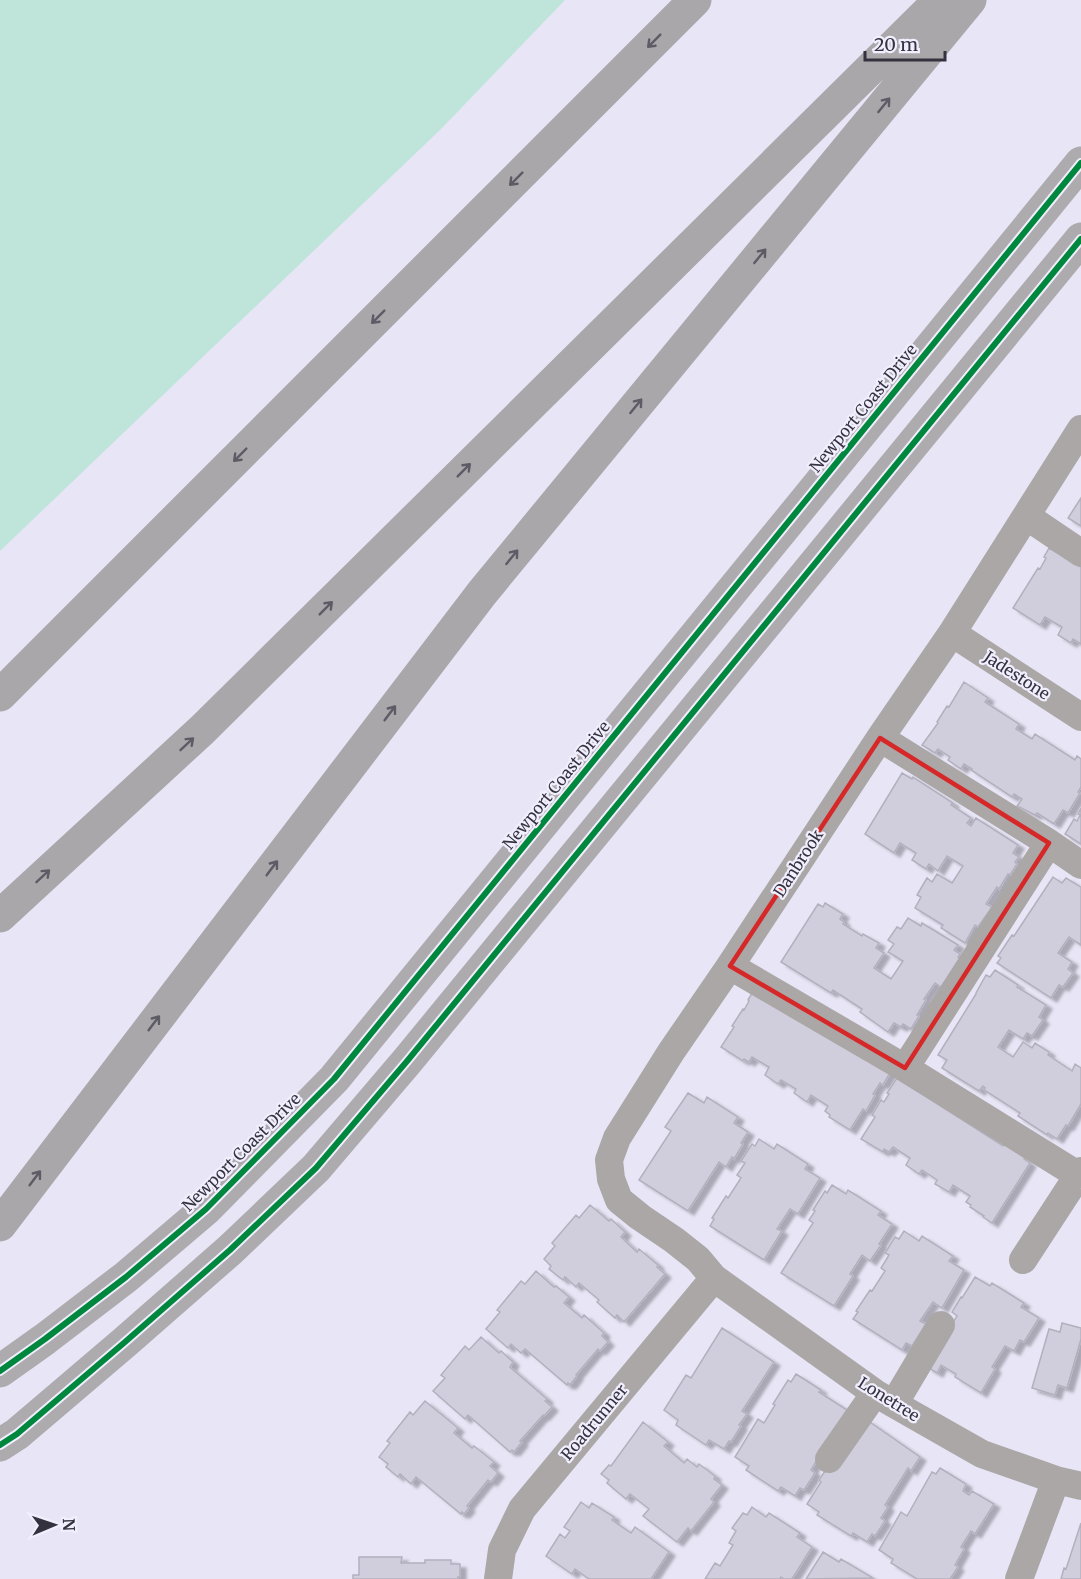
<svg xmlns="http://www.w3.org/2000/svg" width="1081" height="1579" font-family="Merriweather,serif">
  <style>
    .green { fill: #bfe4da }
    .building { fill: #d0cddc; stroke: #b3b0be; stroke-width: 1.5; filter: url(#shadow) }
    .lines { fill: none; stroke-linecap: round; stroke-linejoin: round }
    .minor { stroke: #aaa7a6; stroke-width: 28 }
    .major { stroke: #aeabaf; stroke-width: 33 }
    .highway { stroke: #aaa7ab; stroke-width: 33 }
    .cycleway-casing { stroke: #f1eefd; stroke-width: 10 }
    .cycleway { stroke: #00873e; stroke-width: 6 }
    .oneway { stroke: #5d5b65 }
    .marked { fill: none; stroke: #d62828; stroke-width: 4.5; stroke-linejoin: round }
    .labels { text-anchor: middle; stroke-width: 4.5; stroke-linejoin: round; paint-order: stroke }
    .street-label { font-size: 16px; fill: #34323f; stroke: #f1eefd }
  </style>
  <defs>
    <filter id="shadow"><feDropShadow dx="6" dy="4" stdDeviation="1.5" flood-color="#0004"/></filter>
  </defs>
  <rect width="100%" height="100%" fill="#e8e5f6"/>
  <path class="green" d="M0,0h565l-124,129 -441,422z"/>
  <path class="building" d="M1081,498v28l-13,-8z
    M1049,548l32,19v77l-8,-5 -2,4 -13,-8 4,-8 -17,-10 -5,8 -27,-17 25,-40 2,1 6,-11 -2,-1z
    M964,682l24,16 -3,4 34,22 -3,5 16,10 3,-5 40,26 2,-4 4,3v28l-3,5 2,1 -12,20 -5,-3 -9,14 -17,-11 -2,2 -18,-9 5,-7 -8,-5 -2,3 -41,-27 1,-1 -8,-5 -3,5 -13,-9 2,-3 -12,-8 -3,4 -13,-8 16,-22 -1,-1 10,-16 2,1z
    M902,773l10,6 1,-2 40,26 -2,2 20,13 -4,5 4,3 5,-8 42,27 -5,8 6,4 -4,5 2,2 -7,11 -2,-1 -9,15 -2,-2 -11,17 6,3 -14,20 -3,-2 -10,18 -24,-15 2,-3 -28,-17 6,-11 -4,-2 10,-17 5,4 5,-8 15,9 11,-17 -16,-10 -9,15 -9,-7 -3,5 -14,-9 4,-7 -16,-10 -6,10 -29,-19z
    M1081,808v36l-16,-10 9,-15 3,2 3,-6 -2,-1z
    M1053,877l9,6 4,-5 15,9v58l-12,-8 -11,16 14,9 -4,7 5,4 -10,14 -4,-2 -8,13 -54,-35 4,-5 -3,-2 14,-21 2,1z
    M825,903l18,11 -3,5 4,3 -1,2 19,12 1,-2 16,9 -3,5 8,5 -10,15 17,11 12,-18 -15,-9 6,-8 -6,-4 9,-13 4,2 7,-11 13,8 1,-3 36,22 -4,5 6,4 -2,3 3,1 -20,29 -6,-4 -11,16 2,1 -9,15 2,1 -8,13 -8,-5 -2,3 -7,-4 -6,9 -28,-20 2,-3 -29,-19 -2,3 -50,-31 37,-58 5,3z
    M995,970l23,15 -1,2 29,18 -7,12 4,3 -11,16 -5,-3 -4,6 -14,-9 -11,17 15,10 10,-15 9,6 3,-5 14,9 -1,3 24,16 3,-7 6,4v36l-13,22 -2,-1 -9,14 -9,-6 -1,2 -29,-19 2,-3 -36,-23 1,-2 -2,-2 -4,5 -37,-23 5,-8 -9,-5 38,-61v-1l10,-18 4,2z
    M755,988l135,85 -7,12 -3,-2 -7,11 2,1 -9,16 -3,-2 -13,21 -21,-13 1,-2 -5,-4 3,-5 -17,-11 -4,7 -13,-9 2,-4 -15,-9 -3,4 -13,-9 4,-8 -17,-10 -3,5 -5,-3 -1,2 -22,-14 13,-20 -2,-1 11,-17 1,1 5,-9 -1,-1z
    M897,1078l106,68 1,-2 21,14 -1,1 6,4 -38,60 -9,-6 1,-1 -14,-9 1,-2 -5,-3 4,-6 -17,-11 -4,7 -14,-8 2,-4 -15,-10 -3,4 -13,-9 4,-7 -17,-11 -4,5 -5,-3 -1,3 -22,-13 14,-22 -3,-2 9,-15 3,2 5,-8 -2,-1z
    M688,1093l16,10 3,-6 31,20 -4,6 14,9 -7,11 2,1 -9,15 -2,-2 -6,10 -7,-5 -31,49 -49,-31 32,-49 -6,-4z
    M759,1139l15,10 3,-5 31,20 -3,5 15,9 -22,36 -8,-5 -13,20 5,2 -18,29 -54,-34 4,-7 -2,-1 14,-22 2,2 13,-20 -4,-3 8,-12 -4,-2 11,-17 3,2z
    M832,1185l14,9 2,-4 33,21 -3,4 14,9 -13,20 2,1 -11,16 -8,-6 -12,19 3,2 -19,30 -53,-33 32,-50 -4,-3 6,-9 -2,-1 12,-19 2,2z
    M590,1205l19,16 2,-2 14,13 -4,5 16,15 2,-3 19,16 -1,2 8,7 -41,48 -7,-7 -2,3 -18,-16 2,-2 -20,-17 -3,4 -11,-10 -2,3 -14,-11 2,-3 -7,-7 11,-13 -3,-3 24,-28 3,3z
    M904,1231l15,10 3,-5 31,20 -4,5 15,9 -22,38 -9,-6 -13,19 6,3 -14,22 -6,-3 -4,7 -49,-31 5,-7 -2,-1 14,-21 2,1 13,-20 -4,-3 8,-13 -4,-2 10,-16 4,2z
    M536,1271l18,16 2,-1 13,11 -5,6 18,15 2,-3 20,18 -2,3 6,6 -8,9 -2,-2 -22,26 1,1 -7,9 -2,-2 -1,2 -42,-36 -4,4 -10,-9 -3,4 -22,-19 14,-17 -3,-2 24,-29 4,3z
    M975,1277l15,9 2,-3 32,20 -3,4 18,11 -15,24 -4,-2 -6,11 -9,-5 -13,21 3,2 -14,24 -26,-16 1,-3 -15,-9 -4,8 -10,-6 30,-51 -5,-4 9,-15 1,1z
    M1062,1323l19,5v11l-14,49 -9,-3 -3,10 -23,-7 17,-59 11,3z
    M722,1328l52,34 -32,49 5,3 -8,11 2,1 -10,16 -2,-1 -5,8 -15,-9 -3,5 -30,-20 2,-5 -14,-10 22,-35 5,3z
    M481,1337l18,16 2,-2 12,11 -3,5 37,32 -2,2 7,6 -8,9 -1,-1 -23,26 2,1 -8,10 -2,-2 -2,2 -42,-37 -3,4 -32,-28 12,-13 -4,-3 24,-29 4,4z
    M796,1374l25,16 -2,2 28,18 -36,60 4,3 -11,17 -4,-2 -5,8 -14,-9 -3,4 -32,-21 3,-4 -14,-9 23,-38 6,4 11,-18 -2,-1 15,-24 3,2z
    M425,1401l33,27 -4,5 18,15 2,-2 20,16 -4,4 8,7 -7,9 -3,-2 -21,26 2,2 -5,6 -2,-2 -1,2 -45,-37 -5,7 -11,-10 -2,3 -12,-10 2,-3 -9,-7 11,-14 -3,-2 23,-29 3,3z
    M867,1420l53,37 -9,14 -3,-3 -23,37 3,2 -7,11 4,3 -10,15 -3,-2 -5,8 -14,-9 -2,3 -34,-21 2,-3 -12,-8 14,-22 -2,-2 10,-15z
    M643,1422l25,20 -4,4 20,17 3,-4 10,8 2,-3 16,12 -1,3 8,6 -11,14 3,3 -23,29 -3,-3 -11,14 -34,-26 6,-7 -19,-15 -4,5 -19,-16 2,-3 -8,-6 8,-9 2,1z
    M940,1468l26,16 -3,7 6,4 3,-4 22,13 -19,30 -4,-3 -10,16 3,2 -9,16 3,2 -8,12h-33l-26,-16 2,-4 -14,-9 22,-38 6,4 25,-44 4,2z
    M581,1502l8,6 3,-5 22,14 -2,3 19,13 4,-6 34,25 -18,27h-62l-14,-10 -3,5 -26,-18 14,-22 5,4 5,-7 -6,-4z
    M752,1507l14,10 3,-4 31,20 -3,4 15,10 -20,32h-8l-3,-2 -1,2h-75l10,-16 5,3 13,-21 -4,-2 7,-12 -4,-3 11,-15 4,2z
    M1081,1523v56h-20l3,-11 2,1z
    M823,1552l16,10 2,-3 32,19 -67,1z
    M359,1557h43l-1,6h24v-3h26v4h9v13h-2v2h-105v-4h6z"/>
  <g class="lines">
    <path class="minor" d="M1081,429l-129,204 -72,105 -150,228 -59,86 -54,86 -8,22 2,19 8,21 21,17 34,23 24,19 16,19 161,115 19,11 88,50 74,26 25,6
      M1026,516l55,37
      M952,633l129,84
      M880,738l169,105 32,22
      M730,966l175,102 173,107
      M905,1068l144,-225
      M1023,1260l58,-89
      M894,1404l47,-79
      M829,1459l46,-66
      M498,1579l4,-29 20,-41 192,-231
      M1019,1579l37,-99"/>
    <path class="major" d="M0,1371l45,-32 81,-62 80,-68 128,-130 747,-916
      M0,1445l17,-11 108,-92 105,-92 86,-82 92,-108 673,-821"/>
    <path class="highway" d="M0,695l695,-695
      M0,916l202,-186 738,-730
      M0,1225l482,-632 488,-593"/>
    <defs>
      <path id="cycleway" d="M0,1371l45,-32 81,-62 80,-68 128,-130 747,-916
        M0,1445l17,-11 108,-92 105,-92 86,-82 92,-108 673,-821"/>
    </defs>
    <use href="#cycleway" class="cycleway-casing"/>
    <use href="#cycleway" class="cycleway"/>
  </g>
  <defs><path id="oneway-shaft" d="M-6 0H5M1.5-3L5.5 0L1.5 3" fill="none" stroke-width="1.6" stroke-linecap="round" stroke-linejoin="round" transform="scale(1.5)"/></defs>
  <g class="oneway">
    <use href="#oneway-shaft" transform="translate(654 41) rotate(135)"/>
    <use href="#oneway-shaft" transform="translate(884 105) rotate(-51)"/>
    <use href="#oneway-shaft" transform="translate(516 179) rotate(135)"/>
    <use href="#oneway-shaft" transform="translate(760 256) rotate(-51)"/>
    <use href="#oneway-shaft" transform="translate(378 317) rotate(135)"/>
    <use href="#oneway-shaft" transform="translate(636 406) rotate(-51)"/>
    <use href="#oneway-shaft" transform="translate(240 455) rotate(135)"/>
    <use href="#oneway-shaft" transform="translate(464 470) rotate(-45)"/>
    <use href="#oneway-shaft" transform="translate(512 557) rotate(-51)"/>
    <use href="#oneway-shaft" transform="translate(326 608) rotate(-45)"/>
    <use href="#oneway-shaft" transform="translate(390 713) rotate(-53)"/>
    <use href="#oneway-shaft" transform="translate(187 744) rotate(-43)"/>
    <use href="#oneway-shaft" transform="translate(272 868) rotate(-53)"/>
    <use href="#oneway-shaft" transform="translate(43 876) rotate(-43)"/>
    <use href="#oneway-shaft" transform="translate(154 1023) rotate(-53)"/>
    <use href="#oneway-shaft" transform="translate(35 1178) rotate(-53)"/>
  </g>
  <path class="marked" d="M880,738l169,105 -144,225 -175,-102z"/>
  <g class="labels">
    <g class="street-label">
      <text transform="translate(863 408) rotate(-51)" y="6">Newport Coast Drive</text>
      <text transform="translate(1017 675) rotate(33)" y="6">Jadestone</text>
      <text transform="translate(556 785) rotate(-51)" y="6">Newport Coast Drive</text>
      <text transform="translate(798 863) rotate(-57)" y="6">Danbrook</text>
      <text transform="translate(241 1152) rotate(-45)" y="6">Newport Coast Drive</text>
      <text transform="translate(889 1399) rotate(32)" y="6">Lonetree</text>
      <text transform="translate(594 1422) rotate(-50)" y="6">Roadrunner</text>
    </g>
  </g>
  <g transform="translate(54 1525) rotate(88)" stroke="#f1eefd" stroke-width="4.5" paint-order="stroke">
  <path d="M0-4.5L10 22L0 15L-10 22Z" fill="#34323f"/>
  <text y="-9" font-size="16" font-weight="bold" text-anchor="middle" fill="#34323f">N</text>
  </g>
  <path d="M865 51v9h80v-9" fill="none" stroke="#34323f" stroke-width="3"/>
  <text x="874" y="51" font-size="18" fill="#34323f" stroke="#f1eefd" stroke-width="4.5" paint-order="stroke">20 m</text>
</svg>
